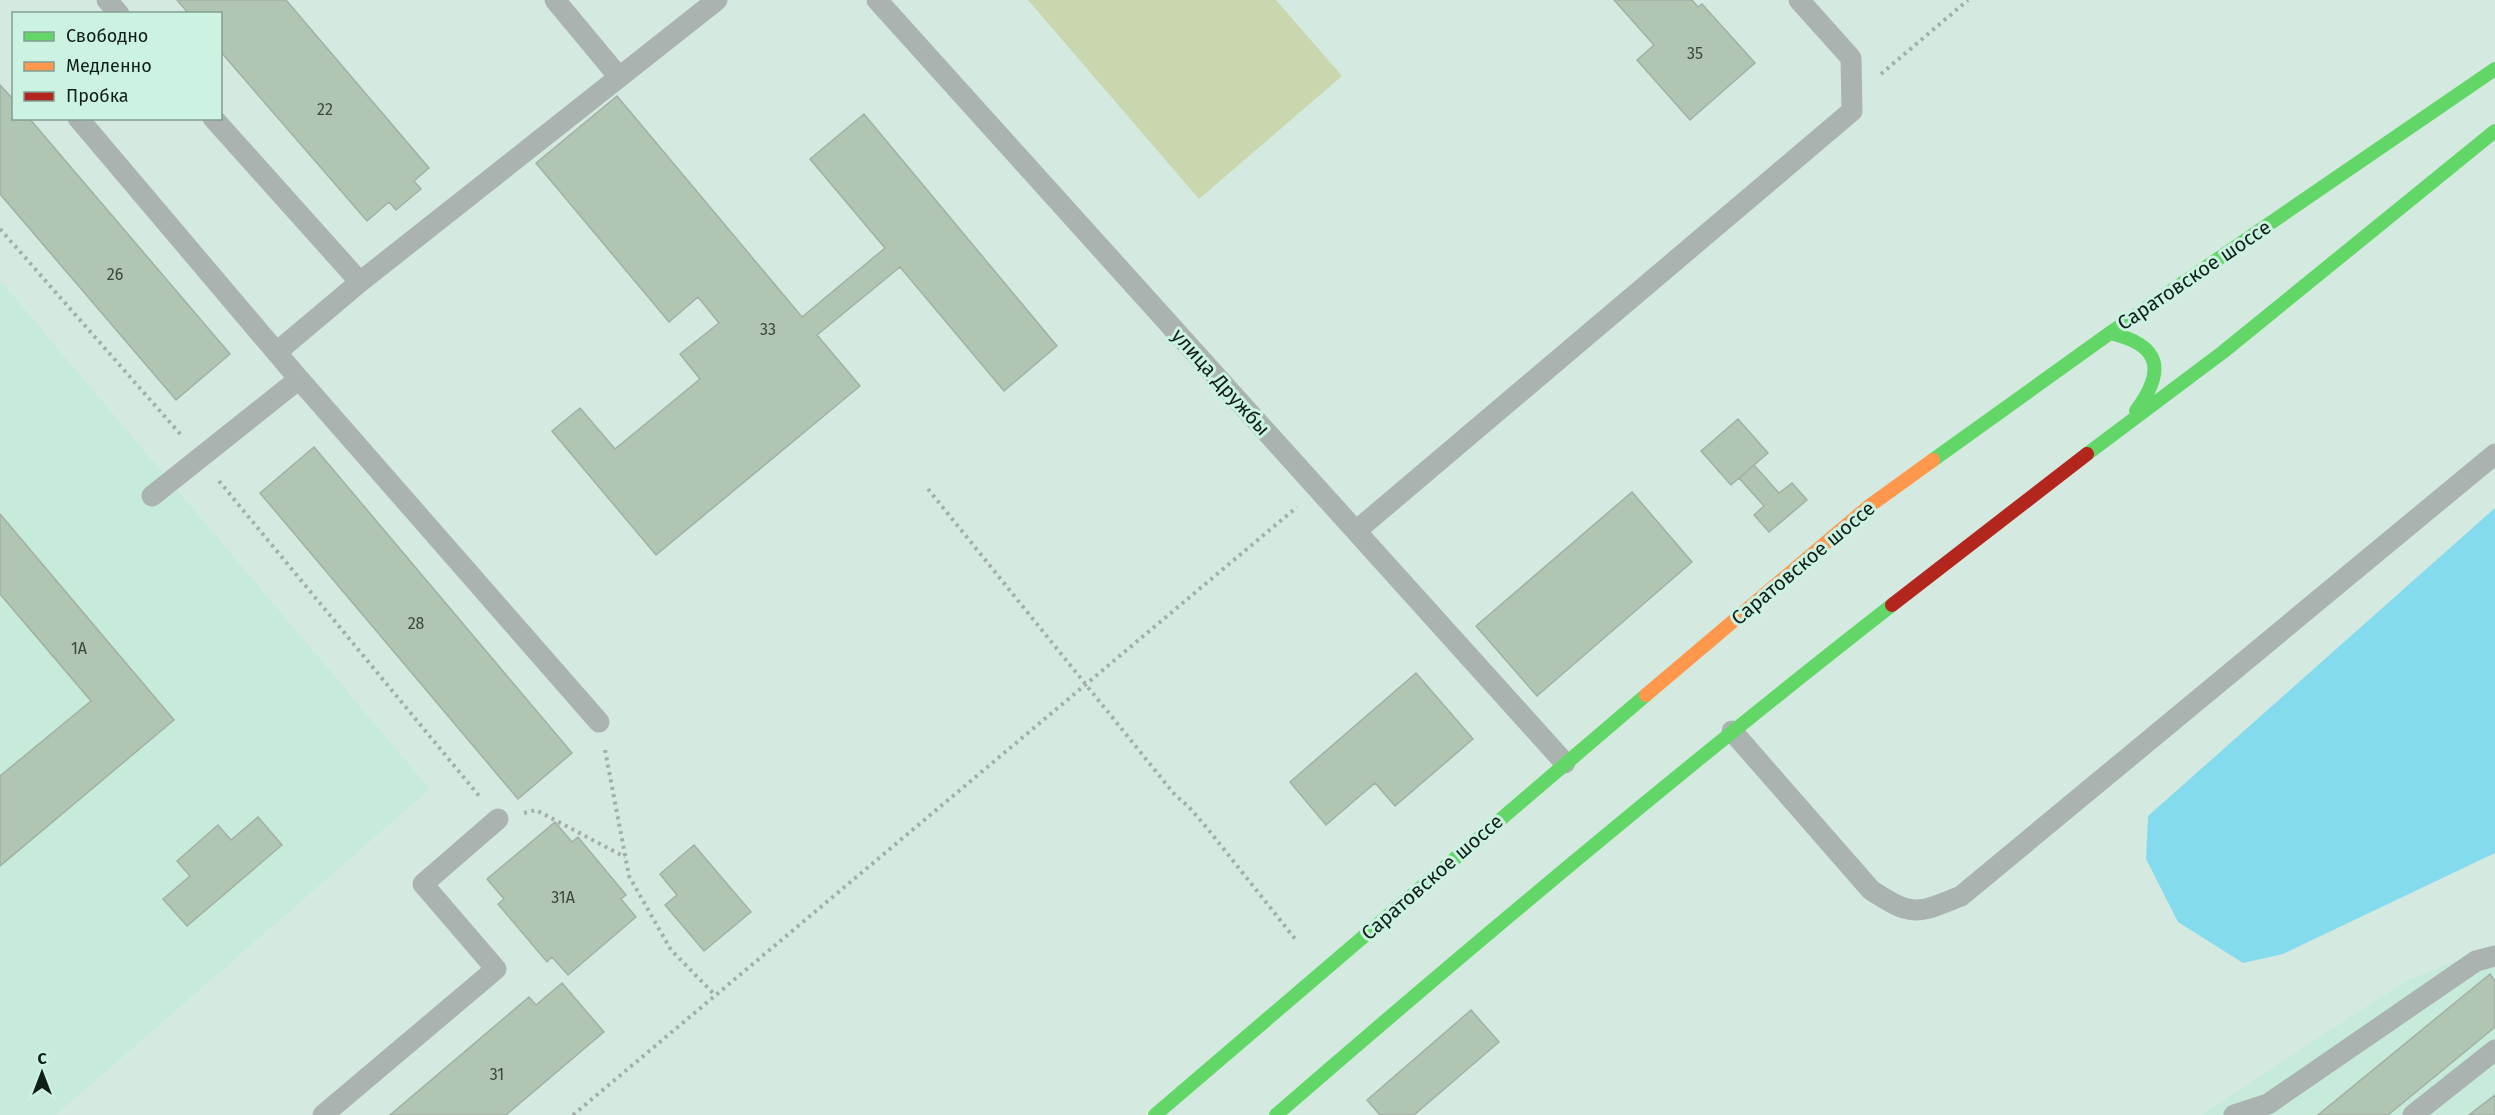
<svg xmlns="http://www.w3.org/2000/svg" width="2495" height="1115" font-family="'Fira Sans',sans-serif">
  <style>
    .built { fill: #c7ebda }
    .green { fill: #c9d6ae }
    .water { fill: #84dbed }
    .building { fill: #b0c5b2; stroke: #a2b0a6; stroke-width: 1.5 }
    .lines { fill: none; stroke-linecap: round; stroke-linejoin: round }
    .path { stroke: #a3aeaa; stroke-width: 4; stroke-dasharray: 3 4.5; stroke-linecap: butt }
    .lane { stroke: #aab3b0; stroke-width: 21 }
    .fast { stroke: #63d668; stroke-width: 14 }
    .slow { stroke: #ff974d; stroke-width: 14 }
    .jam { stroke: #b3261e; stroke-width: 14 }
    .labels { text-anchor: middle; stroke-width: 6; stroke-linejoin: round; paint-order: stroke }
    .number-label { font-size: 16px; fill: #38483e }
    .street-label { font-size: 20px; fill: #101e18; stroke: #ccf2e1 }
  </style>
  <rect width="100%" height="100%" fill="#d4eae0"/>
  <path class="built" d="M0,280l430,509 -374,326h-56z
    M2495,946v169h-293l203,-134z"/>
  <path class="green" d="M1028,0h248l66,76 -143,123z"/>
  <path class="water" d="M2495,508v345l-212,101 -40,9 -65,-41 -32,-63 2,-43z"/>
  <path class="building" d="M177,0h109l143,168 -15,13 7,8 -25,21 -7,-8 -22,19 -147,-170v-37h-31z
    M1614,0h78l6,7 4,-3 53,59 -65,57 -53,-60 17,-15z
    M0,85l14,15v18h15l201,236 -54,46 -176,-206z
    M617,96l185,221 83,-69 -75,-89 54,-45 193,232 -53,45 -104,-124 -83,68 43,51 -204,169 -104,-124 28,-23 35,41 85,-70 -20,-25 39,-31 -21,-26 -29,25 -133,-159z
    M1738,419l30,34 -37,32 -30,-34z
    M314,447l258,306 -54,46 -258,-306z
    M1754,465l25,28 13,-10 15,17 -38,32 -15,-17 10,-9 -25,-28z
    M1632,492l60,70 -155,134 -61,-70z
    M0,514l174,206 -174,146v-90l91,-75 -91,-107z
    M1416,673l57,66 -78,67 -20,-23 -49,42 -36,-43z
    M258,817l24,28 -95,81 -24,-27 27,-23 -13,-15 41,-36 13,15z
    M555,822l17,20 6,-5 48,58 -5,4 15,18 -68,58 -16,-18 -5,5 -49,-58 6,-5 -17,-20z
    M694,845l57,67 -47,39 -39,-46 12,-10 -17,-21z
    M2490,974l5,7v46l-107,88h-70z
    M562,983l42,49 -98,83h-116l139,-118 7,8z
    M1471,1010l28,32 -85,73h-34l-13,-15z
    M2495,1095v20h-26z"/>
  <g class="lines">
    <path class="path" d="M1881,74l87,-74
      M0,229l182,207
      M219,481l261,316
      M928,489l247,306 13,11 19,22 89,112
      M605,750l24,126 42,74 44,45
      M524,813l12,-3 89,47
      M573,1115l724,-608"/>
    <path class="lane" d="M107,0l12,14
      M555,0l64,77
      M877,0l688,763
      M78,118l221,261 -147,117
      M213,118l147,164
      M278,351l82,-69 357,-282
      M299,379l300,343
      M1356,531l496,-420 -1,-53 -52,-58
      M1732,731l139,159c41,27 46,24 90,6l534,-442
      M323,1115l173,-146 -73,-85 75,-65
      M2234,1115l34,-11 208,-143 19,-5
      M2413,1115l82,-65"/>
    <path class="fast" d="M2110,333c51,12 56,37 26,78
      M2087,454l136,-102 272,-221
      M1933,460l177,-127 385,-264
      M1155,1115l491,-420
      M1276,1115c202,-175 406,-346 616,-510"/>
    <path class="slow" d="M1646,695l222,-188 65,-47"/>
    <path class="jam" d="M1892,605l195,-151"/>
  </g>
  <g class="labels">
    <g class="number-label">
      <text x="1695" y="59">35</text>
      <text x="325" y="115">22</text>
      <text x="115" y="280">26</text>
      <text x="768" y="335">33</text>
      <text x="416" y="629">28</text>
      <text x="79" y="654">1А</text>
      <text x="563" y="903">31А</text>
      <text x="497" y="1080">31</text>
    </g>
    <g class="street-label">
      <text transform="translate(2194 275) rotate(-34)" y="7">Саратовское шоссе</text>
      <text transform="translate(1221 382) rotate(48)" y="7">улица Дружбы</text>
      <text transform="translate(1803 563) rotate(-40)" y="7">Саратовское шоссе</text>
      <text transform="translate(1432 877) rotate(-41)" y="7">Саратовское шоссе</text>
    </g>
  </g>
  <rect x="12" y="12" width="210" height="108" fill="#ccf2e1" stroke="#819d91" stroke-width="1.5"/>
  <rect x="24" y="32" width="30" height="9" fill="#63d668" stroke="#819d91" stroke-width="1.5"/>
  <text x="66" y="42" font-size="18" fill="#101e18">Свободно</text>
  <rect x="24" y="62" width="30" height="9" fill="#ff974d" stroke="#819d91" stroke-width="1.5"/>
  <text x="66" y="72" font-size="18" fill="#101e18">Медленно</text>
  <rect x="24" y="92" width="30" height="9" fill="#b3261e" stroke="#819d91" stroke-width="1.5"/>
  <text x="66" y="102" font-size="18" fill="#101e18">Пробка</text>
  <g transform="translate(42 1073)" stroke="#ccf2e1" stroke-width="4.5" paint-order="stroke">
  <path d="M0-4.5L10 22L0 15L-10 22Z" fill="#101e18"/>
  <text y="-9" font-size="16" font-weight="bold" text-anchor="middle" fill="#101e18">С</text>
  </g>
</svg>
